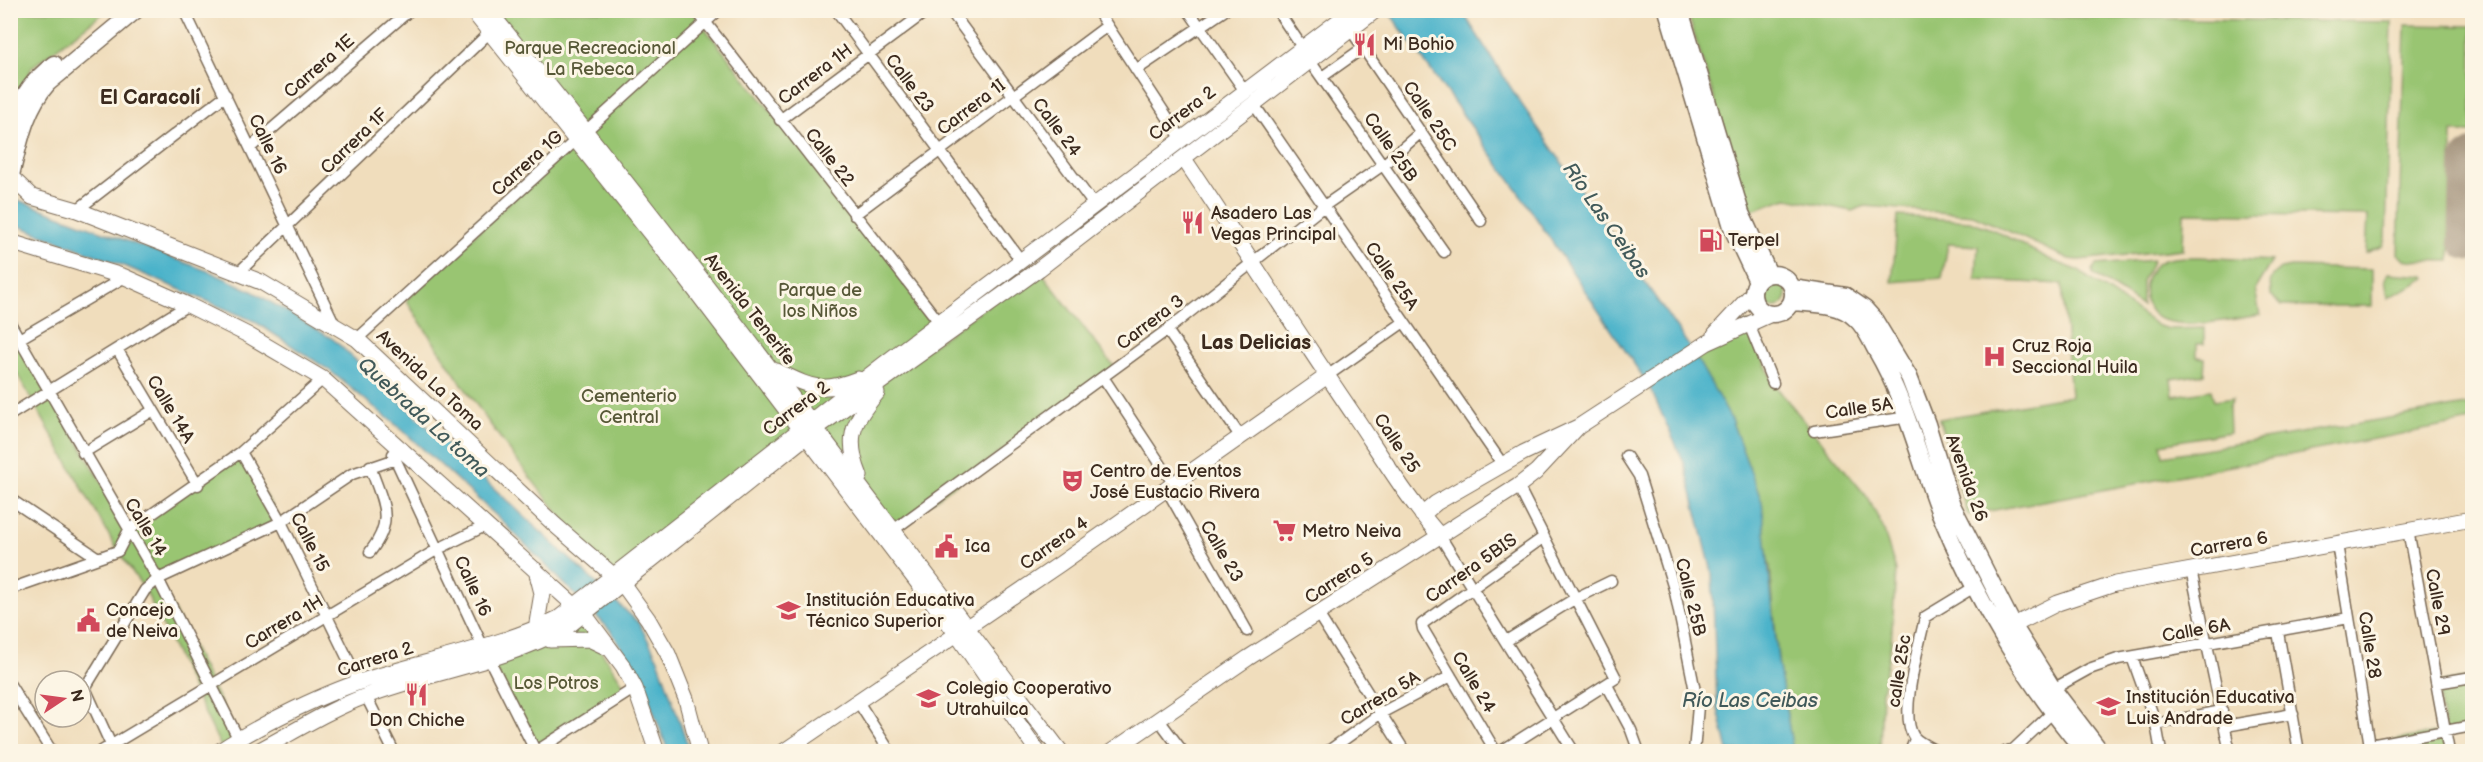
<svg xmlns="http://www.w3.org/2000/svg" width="2483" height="762" font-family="'Balsamiq Sans',sans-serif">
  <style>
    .green { fill: #99c572; stroke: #6a7848; stroke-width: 1.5 }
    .water { fill: #4cb3ca; stroke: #446e74; stroke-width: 1.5 }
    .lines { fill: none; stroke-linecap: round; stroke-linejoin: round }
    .taxiway { stroke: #96846d; stroke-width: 26 }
    .street-casing { stroke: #7a6955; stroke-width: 13 }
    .secondary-casing { stroke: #7a6955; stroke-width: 17 }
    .primary-casing { stroke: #7a6955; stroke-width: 19 }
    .street { stroke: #fff; stroke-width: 10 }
    .secondary { stroke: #fff; stroke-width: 15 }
    .primary { stroke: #fff; stroke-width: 16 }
    .labels { text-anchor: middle; stroke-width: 6; stroke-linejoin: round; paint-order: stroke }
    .poi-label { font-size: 18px; fill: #3b2a1e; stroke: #fcf5e5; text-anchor: start }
    .park-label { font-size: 18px; fill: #575837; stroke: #fcf5e5 }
    .street-label { font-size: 18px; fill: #3b2a1e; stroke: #fcf5e5 }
    .neighbourhood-label { font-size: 20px; font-weight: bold; fill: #3b2a1e; stroke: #fcf5e5 }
    .water-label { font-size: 20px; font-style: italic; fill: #415a5a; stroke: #fcf5e5 }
  </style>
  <rect width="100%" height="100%" fill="#fcf5e5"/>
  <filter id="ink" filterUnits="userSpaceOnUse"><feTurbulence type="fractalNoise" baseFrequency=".0167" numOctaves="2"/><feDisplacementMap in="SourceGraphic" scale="12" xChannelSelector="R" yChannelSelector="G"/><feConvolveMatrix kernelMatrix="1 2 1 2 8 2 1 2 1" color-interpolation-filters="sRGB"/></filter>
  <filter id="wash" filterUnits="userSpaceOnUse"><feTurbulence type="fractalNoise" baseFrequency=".008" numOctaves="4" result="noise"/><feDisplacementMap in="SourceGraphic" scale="24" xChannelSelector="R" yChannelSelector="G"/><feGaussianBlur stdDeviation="1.35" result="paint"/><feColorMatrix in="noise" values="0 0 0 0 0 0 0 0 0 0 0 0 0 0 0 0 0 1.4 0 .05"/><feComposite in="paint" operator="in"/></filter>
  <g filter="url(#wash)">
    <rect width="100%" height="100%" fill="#f0ddbc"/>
    <path class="green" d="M1864,10v4l528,8 -6,216 -3,8 -17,7 2,-37 -184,-3 -1,36 -104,11 -10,-1 -96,-44 -108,-9 -13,5 -65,-13 -38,13 -62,-200z
      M11,11h95l-74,56 -21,49z
      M489,11h202l248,311 -127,98z
      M2405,25l67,1v106h-20l-2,129 -46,-1 -6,-6z
      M575,140l225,289 -187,146c-79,-84 -144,-178 -207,-275z
      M1898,216l72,5 24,9 59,31 24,9 81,56 11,3 35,-1v16h-7v13l8,1 -1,16 -33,5 2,17 38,-6 3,11 19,-3 -4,9 1,25 -69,12 2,12 309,-52v17l-504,94 -29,-96 132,-23 -9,-112 -86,-4 2,-34 -30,-2 -6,34 -50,4z
      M2199,257l73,4 -17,28 5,26c-29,4 -68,14 -97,5 -25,-8 -24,-49 -1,-59 11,-5 26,-4 37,-4z
      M2153,260l-11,21v25l-49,-32 -1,-4 4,-5z
      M2291,267l81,2v37h-90l-11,-11 -1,-15 10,-11z
      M1039,269l76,99 -223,163 -74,-104z
      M2388,273l37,3 1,2 -38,20 -3,-19z
      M1761 294a13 13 0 1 1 26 0a13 13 0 1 1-26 0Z
      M1748,322l25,61 95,115 15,30 13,43 -5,73 -9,47 -2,60h-87l-1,-3 -14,-87 -8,-95 -77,-214z
      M10,323l119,207 112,-78 40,70 -123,57 87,172h-22l-78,-161 -27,-39 -107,-188z
      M581,621l47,70 -92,60 -46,-90z
      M2472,677v49l-27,5 4,20h-78l-1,-6 75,-14 -8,-48z"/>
    <path class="water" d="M1388,11h74l58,91 173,250 38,67 31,83 16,159 15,90h-65l-11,-46 -5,-133 -27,-107 -36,-79 -131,-195z
      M10,197l203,76 39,18 81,48 306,284 19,36 32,92h-22l-26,-71 -31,-49 -110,-111 -100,-91 -72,-59 -75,-49 -127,-54 -116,-44z"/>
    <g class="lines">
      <path class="taxiway" d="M2472,152l-6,4 -3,7 -2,77 3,6 8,2"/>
    </g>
  </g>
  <g filter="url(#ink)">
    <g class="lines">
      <defs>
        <path id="street" d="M184,10l151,315
          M696,10l243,312
          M836,10l186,252
          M950,10l144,195
          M1097,10l84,128
          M1188,10l57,81
          M1277,10l25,37
          M1351,30l130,191
          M1310,61l134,191
          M1136,70l89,-60
          M1322,77l41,-29
          M1255,106l248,359
          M780,120l148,-110
          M251,147l159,-137
          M77,210l149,-115
          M854,215l253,-189
          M239,272l251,-240
          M1748,322l25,61
          M10,323l148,256 87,173
          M1167,330l73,106
          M19,339l106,-62
          M357,339l362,-329
          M117,349l81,136
          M1327,376l77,-54
          M1103,377l70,106
          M10,415l178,-110
          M1814,431l95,-14
          M241,452l40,70 78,160
          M83,453l69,-42
          M393,454l90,193 53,105
          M1626,456l13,20 36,116 23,114 -4,46
          M1166,488l81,143
          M10,499l88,59
          M2408,530l41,222
          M892,531l275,-201 157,-124 59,-41 38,-33
          M1440,536l134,216
          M2337,544l34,208
          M370,552c26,-33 12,-50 0,-86
          M2191,570l39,182
          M10,589l108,-38 11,-21 112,-78 82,-73
          M1318,614l87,138
          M2278,632l21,120
          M1506,641l70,-43 35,-17
          M2132,657l24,67 5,28
          M2437,683l35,-6
          M10,685l42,67
          M1607,685l24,45 8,22
          M2053,689l36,-20 29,-10 231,-41
          M366,696l28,56
          M857,700l33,52
          M1159,720l24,32
          M2156,724l66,-13
          M2225,726l68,-12
          M111,745l-26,-57 60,-98 13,-11 123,-57 71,-48 44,-15
          M2370,745l102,-19
          M100,752l338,-203 49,-24
          M535,752l100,-64
          M1327,752l54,-39 70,-37
          M1496,752l-73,-123 -1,-5 122,-87
          M1500,752l116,-74 -98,-192
          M1910,752l5,-13
          M1938,752c-7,-4 -19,-9 -24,-15 -16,-23 6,-93 11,-120l51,-31
          M2005,752l9,-3 39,-37"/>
        <path id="secondary" d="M472,10l213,267 271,356 82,119
          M488,10c198,242 384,493 573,742
          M1184,159c59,87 115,176 174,262 26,39 51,80 82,115
          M11,177l21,20 45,13 184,72 96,57 198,186 67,58 26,36 20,35 18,45 14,53
          M10,242l115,35 63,28 60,30 75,44 262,236 38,51 12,22 22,64
          M1715,334l37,-40
          M777,371c34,16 43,23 81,8
          M860,476c-15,-37 -8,-54 17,-83
          M1422,515l14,-12 87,-50 55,-26 129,-84 62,-28
          M536,570l6,23 -6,36
          M2002,631l56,-28 57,-19 357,-65
          M550,640l39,-1 19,9
          M218,752c42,-28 110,-61 157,-75 62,-19 126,-31 184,-59l325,-254 469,-354
          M256,752c36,-19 72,-42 110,-56 68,-26 136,-33 200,-68l252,-201 221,-158 337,-259
          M783,752l277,-188 267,-188
          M1111,752l137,-94 270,-172 18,-14 42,-45"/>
        <path id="primary" d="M1667,10l66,220 24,51
          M1680,10l61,203 28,61
          M15,117c8,-24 19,-37 39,-53
          M10,179c9,-35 14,-69 38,-96l88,-73
          M1753 294a20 20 0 1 1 40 0a20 20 0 1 1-40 0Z
          M1792,288l54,8 19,13 9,10 35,58 18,47 25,81 61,120 40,64 48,63
          M1792,302c22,2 48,1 64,17 9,8 14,20 20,31 30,51 42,106 63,161 33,82 88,173 146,241"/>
      </defs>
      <use href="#street" class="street-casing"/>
      <use href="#secondary" class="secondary-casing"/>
      <use href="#primary" class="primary-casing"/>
      <use href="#street" class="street"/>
      <use href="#secondary" class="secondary"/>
      <use href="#primary" class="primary"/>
    </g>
  </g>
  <defs>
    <symbol id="restaurant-bare" viewBox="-9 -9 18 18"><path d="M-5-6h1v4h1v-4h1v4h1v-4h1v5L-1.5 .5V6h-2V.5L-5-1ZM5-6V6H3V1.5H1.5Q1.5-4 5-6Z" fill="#d1495b" stroke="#fcf5e5" stroke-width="2.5" paint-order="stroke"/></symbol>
    <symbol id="fuel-bare" viewBox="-9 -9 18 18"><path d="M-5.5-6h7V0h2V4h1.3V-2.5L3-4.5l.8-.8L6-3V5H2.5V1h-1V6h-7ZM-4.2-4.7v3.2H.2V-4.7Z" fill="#d1495b" stroke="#fcf5e5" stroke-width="2.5" paint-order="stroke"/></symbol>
    <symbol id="hospital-bare" viewBox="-9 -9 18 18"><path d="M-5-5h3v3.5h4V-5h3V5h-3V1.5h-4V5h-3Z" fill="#d1495b" stroke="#fcf5e5" stroke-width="2.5" paint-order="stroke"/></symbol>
    <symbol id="theatre-bare" viewBox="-9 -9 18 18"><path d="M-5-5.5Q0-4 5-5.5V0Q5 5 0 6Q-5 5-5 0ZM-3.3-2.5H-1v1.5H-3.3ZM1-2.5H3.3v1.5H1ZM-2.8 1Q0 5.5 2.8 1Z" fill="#d1495b" stroke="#fcf5e5" stroke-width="2.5" paint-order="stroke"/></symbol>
    <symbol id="supermarket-bare" viewBox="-9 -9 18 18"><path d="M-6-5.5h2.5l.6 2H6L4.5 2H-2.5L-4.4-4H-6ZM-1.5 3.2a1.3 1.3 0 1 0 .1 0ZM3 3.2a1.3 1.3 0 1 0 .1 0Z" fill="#d1495b" stroke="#fcf5e5" stroke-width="2.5" paint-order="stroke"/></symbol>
    <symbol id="civic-bare" viewBox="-9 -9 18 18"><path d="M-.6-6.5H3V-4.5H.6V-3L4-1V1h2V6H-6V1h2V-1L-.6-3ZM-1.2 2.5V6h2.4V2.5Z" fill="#d1495b" stroke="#fcf5e5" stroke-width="2.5" paint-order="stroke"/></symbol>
    <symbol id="university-bare" viewBox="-9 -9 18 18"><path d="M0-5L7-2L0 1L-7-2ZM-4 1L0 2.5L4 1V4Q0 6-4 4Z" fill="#d1495b" stroke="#fcf5e5" stroke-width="2.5" paint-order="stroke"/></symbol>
  </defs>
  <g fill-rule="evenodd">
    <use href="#restaurant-bare" x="1348" y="28" width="33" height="33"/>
    <use href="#restaurant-bare" x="1176" y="206" width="33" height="33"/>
    <use href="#fuel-bare" x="1694" y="224" width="33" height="33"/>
    <use href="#hospital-bare" x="1978" y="340" width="33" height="33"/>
    <use href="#theatre-bare" x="1056" y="464" width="33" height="33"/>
    <use href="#supermarket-bare" x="1268" y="514" width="33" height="33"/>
    <use href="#civic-bare" x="930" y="530" width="33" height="33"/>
    <use href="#university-bare" x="772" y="594" width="33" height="33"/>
    <use href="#civic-bare" x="72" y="604" width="33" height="33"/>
    <use href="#restaurant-bare" x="400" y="678" width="33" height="33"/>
    <use href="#university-bare" x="912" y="682" width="33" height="33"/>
    <use href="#university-bare" x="2092" y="690" width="33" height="33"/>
  </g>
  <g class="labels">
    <g class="poi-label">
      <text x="1383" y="50">Mi Bohio</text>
      <text x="1211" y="219">Asadero Las<tspan x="1211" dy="21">Vegas Principal</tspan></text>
      <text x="1728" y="246">Terpel</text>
      <text x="2012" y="352">Cruz Roja<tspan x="2012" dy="21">Seccional Huila</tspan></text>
      <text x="1090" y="477">Centro de Eventos<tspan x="1090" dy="21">José Eustacio Rivera</tspan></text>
      <text x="1302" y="537">Metro Neiva</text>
      <text x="965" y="552">Ica</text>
      <text x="806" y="606">Institución Educativa<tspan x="806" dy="21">Técnico Superior</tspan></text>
      <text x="106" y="616">Concejo<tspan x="106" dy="21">de Neiva</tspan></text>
      <text x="946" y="694">Colegio Cooperativo<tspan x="946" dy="21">Utrahuilca</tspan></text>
      <text x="2126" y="703">Institución Educativa<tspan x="2126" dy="21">Luis Andrade</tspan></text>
      <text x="417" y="726" text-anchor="middle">Don Chiche</text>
    </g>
    <g class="park-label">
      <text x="590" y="54">Parque Recreacional<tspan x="590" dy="21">La Rebeca</tspan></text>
      <text x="820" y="296">Parque de<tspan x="820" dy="21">los Niños</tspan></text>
      <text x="629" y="402">Cementerio<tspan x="629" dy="21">Central</tspan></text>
      <text x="556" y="689">Los Potros</text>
    </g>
    <g class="street-label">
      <text transform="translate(319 66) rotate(-41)" y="6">Carrera 1E</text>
      <text transform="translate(815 74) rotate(-37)" y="6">Carrera 1H</text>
      <text transform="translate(910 83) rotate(53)" y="6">Calle 23</text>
      <text transform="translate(971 107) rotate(-37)" y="6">Carrera 1I</text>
      <text transform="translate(1182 113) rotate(-37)" y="6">Carrera 2</text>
      <text transform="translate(1430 116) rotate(56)" y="6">Calle 25C</text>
      <text transform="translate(1057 127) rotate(53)" y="6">Calle 24</text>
      <text transform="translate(354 141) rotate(-44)" y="6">Carrera 1F</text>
      <text transform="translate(268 144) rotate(64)" y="6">Calle 16</text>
      <text transform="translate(1391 147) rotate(55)" y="6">Calle 25B</text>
      <text transform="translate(830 157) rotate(52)" y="6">Calle 22</text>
      <text transform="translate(527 163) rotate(-42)" y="6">Carrera 1G</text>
      <text transform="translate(1392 276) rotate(55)" y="6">Calle 25A</text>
      <text transform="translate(750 309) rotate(52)" y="6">Avenida Tenerife</text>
      <text transform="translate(1150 322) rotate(-37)" y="6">Carrera 3</text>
      <text transform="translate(430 380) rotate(43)" y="6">Avenida La Toma</text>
      <text transform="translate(796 408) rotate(-37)" y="6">Carrera 2</text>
      <text transform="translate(1859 408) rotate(-8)" y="6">Calle 5A</text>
      <text transform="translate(171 409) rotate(59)" y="6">Calle 14A</text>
      <text transform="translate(1397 443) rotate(56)" y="6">Calle 25</text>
      <text transform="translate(1967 478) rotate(70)" y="6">Avenida 26</text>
      <text transform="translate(146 527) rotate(59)" y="6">Calle 14</text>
      <text transform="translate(310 542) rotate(63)" y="6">Calle 15</text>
      <text transform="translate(1054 543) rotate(-35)" y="6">Carrera 4</text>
      <text transform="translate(2229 544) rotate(-10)" y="6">Carrera 6</text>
      <text transform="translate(1222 551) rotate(60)" y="6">Calle 23</text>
      <text transform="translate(1471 568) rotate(-35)" y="6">Carrera 5BIS</text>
      <text transform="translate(1339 578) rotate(-33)" y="6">Carrera 5</text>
      <text transform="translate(473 586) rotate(65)" y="6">Calle 16</text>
      <text transform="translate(1691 597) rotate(76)" y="6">Calle 25B</text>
      <text transform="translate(2438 602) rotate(79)" y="6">Calle 29</text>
      <text transform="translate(284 622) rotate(-31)" y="6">Carrera 1H</text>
      <text transform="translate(2196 630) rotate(-10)" y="6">Calle 6A</text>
      <text transform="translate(2370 645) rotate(81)" y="6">Calle 28</text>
      <text transform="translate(375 659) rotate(-18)" y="6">Carrera 2</text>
      <text transform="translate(1899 671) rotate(-81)" y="6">calle 25c</text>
      <text transform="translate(1474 682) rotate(59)" y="6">Calle 24</text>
      <text transform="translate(1380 698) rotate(-31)" y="6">Carrera 5A</text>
    </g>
    <g class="neighbourhood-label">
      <text x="150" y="104">El Caracolí</text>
      <text x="1256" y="349">Las Delicias</text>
    </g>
    <g class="water-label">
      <text transform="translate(1607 220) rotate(55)" y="7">Río Las Ceibas</text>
      <text transform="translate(424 417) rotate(42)" y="7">Quebrada La toma</text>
      <text x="1750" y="707">Río Las Ceibas</text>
    </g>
  </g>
  <rect width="2483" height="762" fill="none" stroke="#fcf5e5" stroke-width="36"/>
  <g transform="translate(63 699) rotate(77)"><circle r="28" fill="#fcf5e5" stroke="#afa495" stroke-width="1.5"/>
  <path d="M0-4.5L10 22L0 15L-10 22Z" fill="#d1495b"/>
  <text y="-9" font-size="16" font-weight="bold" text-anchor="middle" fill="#3b2a1e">N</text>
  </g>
</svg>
